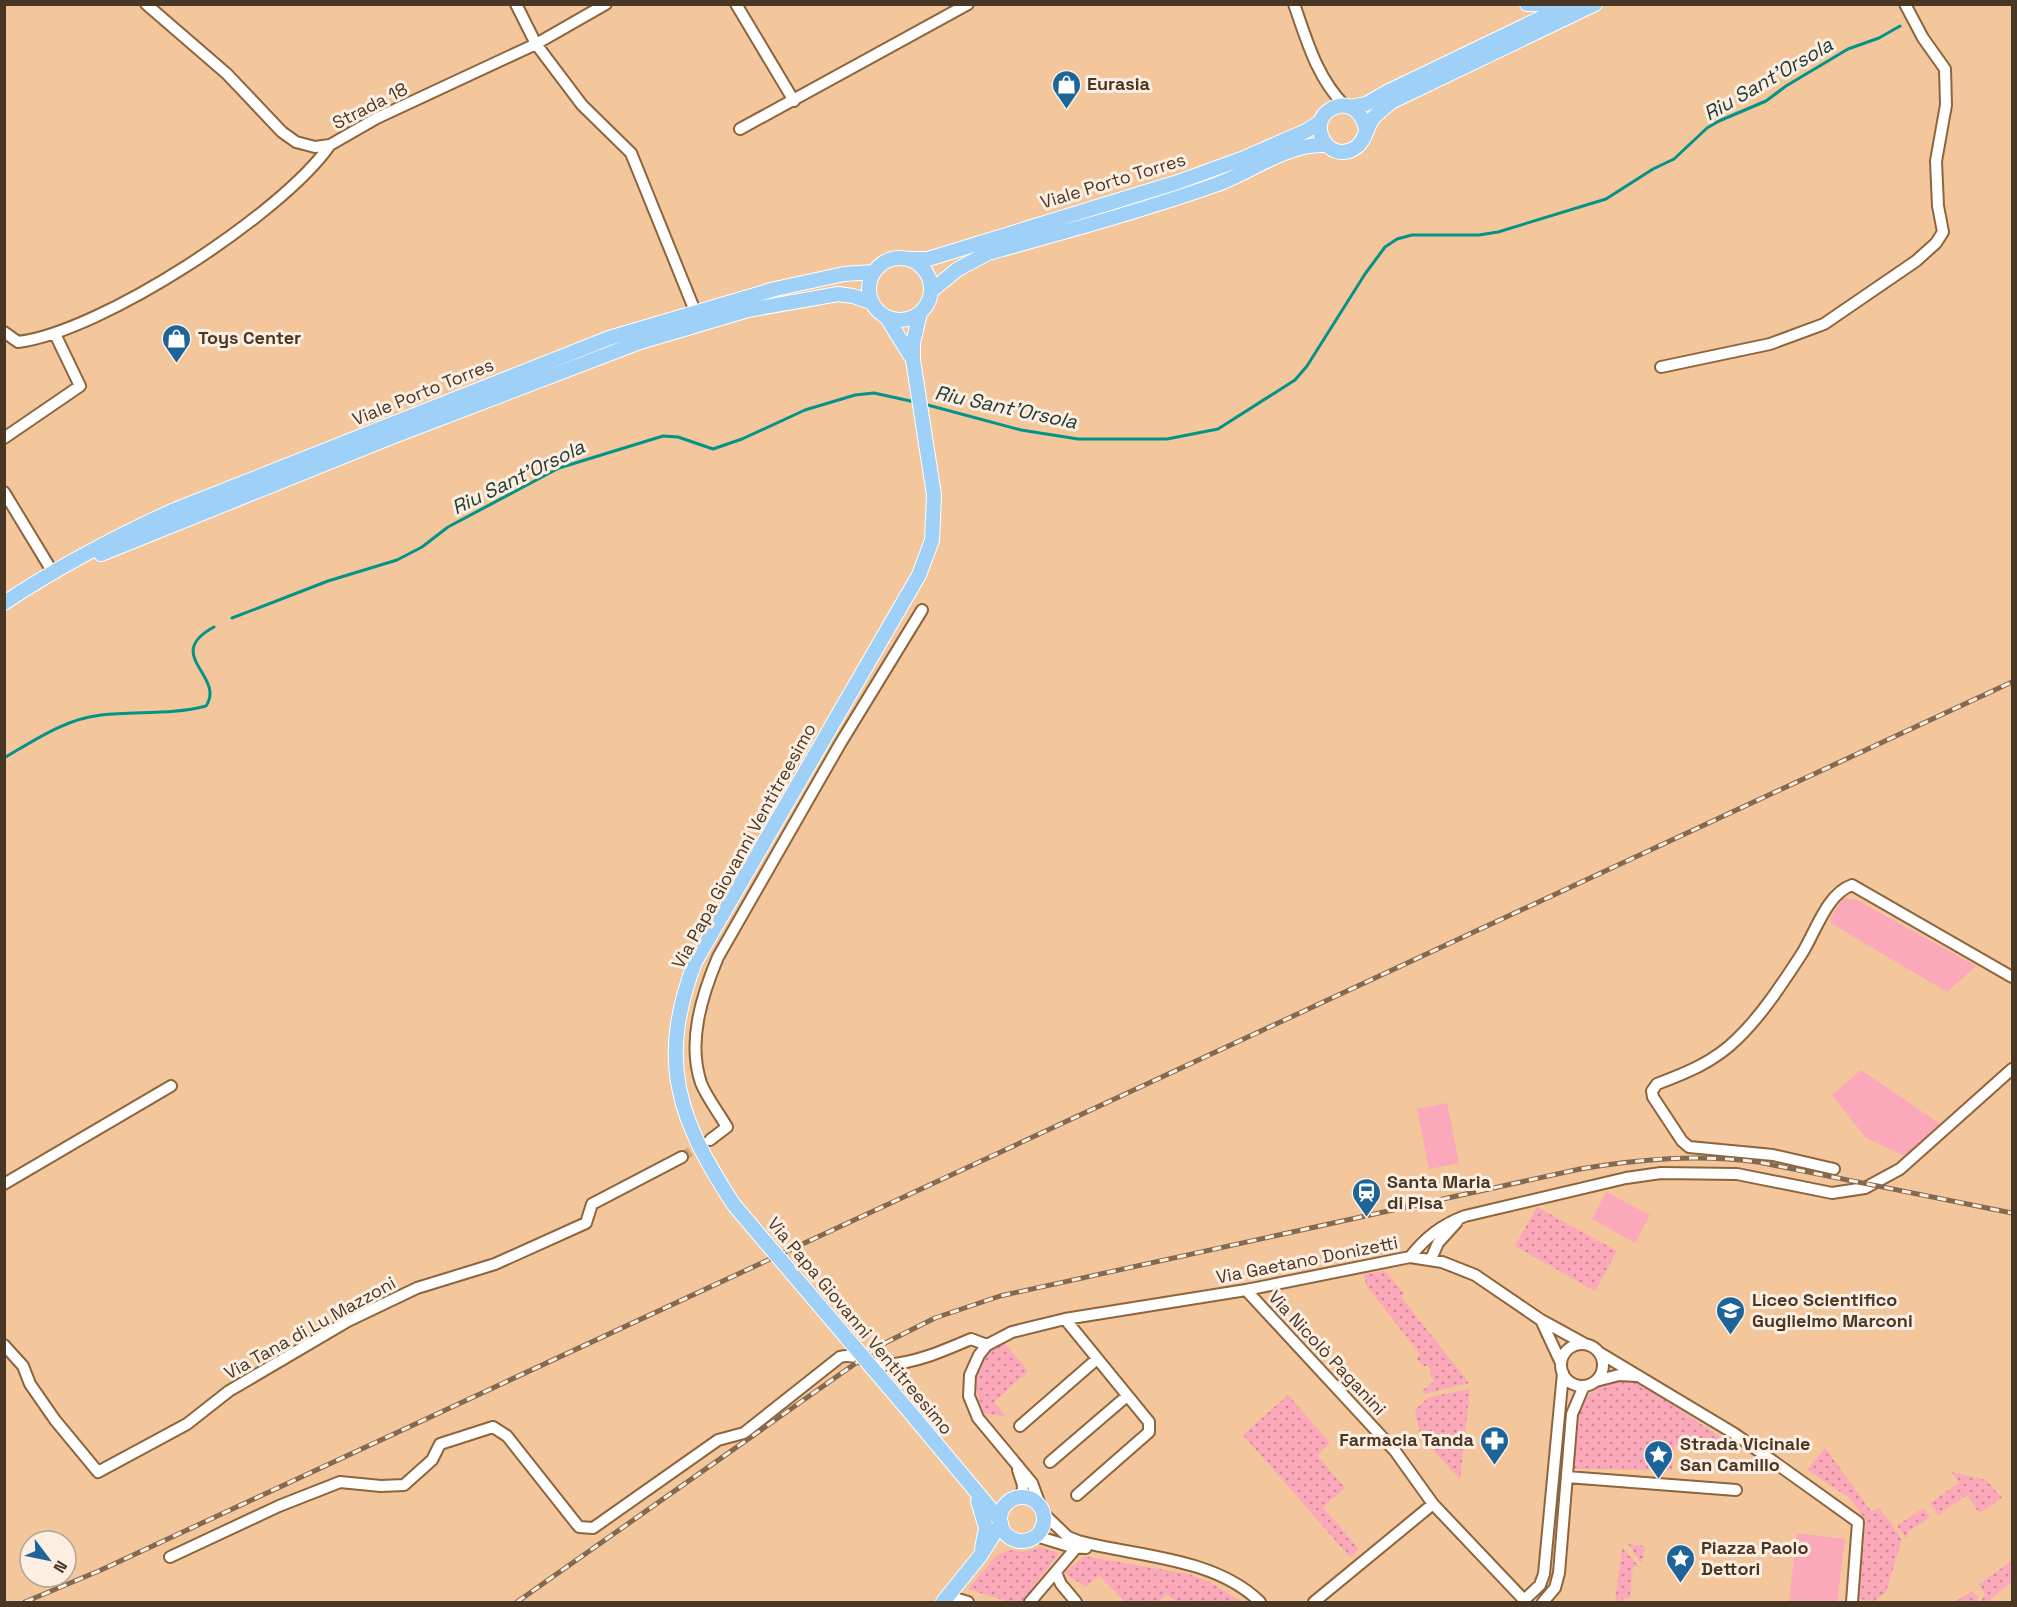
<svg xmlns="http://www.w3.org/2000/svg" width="2017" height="1607" font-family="'Space Grotesk',sans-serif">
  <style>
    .green { fill: #faa8ba }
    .park { fill: url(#park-dots) }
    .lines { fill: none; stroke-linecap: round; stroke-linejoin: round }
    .stream { stroke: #039387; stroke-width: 3 }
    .minor-tunnel { stroke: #d1a984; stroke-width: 10; stroke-dasharray: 10 5; stroke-linecap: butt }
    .minor-casing { stroke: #8d653d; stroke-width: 14 }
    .major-casing { stroke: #fff; stroke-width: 16 }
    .minor { stroke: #fff; stroke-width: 10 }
    .major { stroke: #9ed0f8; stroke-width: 14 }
    .rail-casing { stroke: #85694f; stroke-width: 5 }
    .rail { stroke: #fceee1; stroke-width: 3; stroke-dasharray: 9; stroke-linecap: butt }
    .major-bridge-casing { stroke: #fff; stroke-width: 16; stroke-linecap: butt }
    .major-bridge { stroke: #9ed0f8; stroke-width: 14 }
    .labels { text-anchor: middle; stroke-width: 6; stroke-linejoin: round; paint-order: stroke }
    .poi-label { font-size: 18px; font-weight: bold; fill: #493726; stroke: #fceee1; text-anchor: start }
    .street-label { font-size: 18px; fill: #493726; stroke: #fceee1 }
    .water-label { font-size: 20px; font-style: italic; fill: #213b37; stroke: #fceee1 }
  </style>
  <defs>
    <pattern id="park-dots" width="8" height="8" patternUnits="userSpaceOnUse" patternTransform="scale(1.5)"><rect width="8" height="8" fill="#faa8ba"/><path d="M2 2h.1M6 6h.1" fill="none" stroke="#cc8a97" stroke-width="1.8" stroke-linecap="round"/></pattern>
  </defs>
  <rect width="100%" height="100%" fill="#f3c69c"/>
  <path class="green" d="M1843,898l14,2 119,66 -29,26 -115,-68 -2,-5z
    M1861,1070l79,54 -33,33 -41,-19 -34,-43z
    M1447,1103l12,60 -30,6 -12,-60z
    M1606,1192l44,23 -15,28 -43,-24z
    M1797,1533l48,6 -8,63h-48z"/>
  <path class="park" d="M1537,1207l80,44 -22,40 -80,-45z
    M1385,1271l19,23 -3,3 68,86 -44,11 -3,-3 12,-10 -5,-7 3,-3 -5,-6 -3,2 -8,-9 4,-4 -54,-69 -2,-11z
    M1003,1341l25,30 -34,31 12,15 -22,-4c-13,-30 -12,-53 19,-72z
    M1618,1379h16l109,73 -69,-6 -2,24 -98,-1c5,-43 -5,-76 44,-90z
    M1470,1389l-10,90 -40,-43 -5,-26 14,-13z
    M1288,1395l42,48 -13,12 28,33 -22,19 36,42 -9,8 -107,-122z
    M1825,1448l46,63 8,-3 23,31 -16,53 -12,9 -15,-2 7,-79 -16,-22 -43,-28z
    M1952,1472l34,8 16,18 -23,15 -12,-18 -29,20 -8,-12 29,-20z
    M1923,1508l7,9 -23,16 2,3 -3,2 -9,-12z
    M1628,1544l17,2 -3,18z
    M1041,1547l18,6 -37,49h-12l-42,-13 29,-34 14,-5 12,2z
    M1622,1547l17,20 -6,-1 -3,33 -7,-1 -1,4h-7z
    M1084,1556l104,18 22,8 32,20h-66l-9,-8 -9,8h-33l-26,-27 -13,12 -22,-14z
    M2012,1561v20l-24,21h-7l4,-8 -6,-10z
    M1971,1592l8,4 -3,6h-21z"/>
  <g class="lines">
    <path class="stream" d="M924,404l97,26 57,9h89l51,-10 77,-49 12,-14 58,-92 20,-27 12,-8 15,-4h67l19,-3 108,-33 47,-30 21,-10 33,-31 12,-7 47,-20 20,-15 62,-37 31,-11 21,-12
      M232,618l96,-37 69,-21 25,-13 26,-20 111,-59 104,-32 15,1 35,12 29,-10 63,-29 50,-15 19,-2 41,9
      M4,758c31,-18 61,-39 97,-43 35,-4 71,0 105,-9 20,-30 -44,-51 8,-79"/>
    <path class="minor-tunnel" d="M682,1157l22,-14"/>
    <defs>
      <path id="minor" d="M146,4l81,70 55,58 14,10 19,5 15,-2 47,-27 159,-74 70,-40
        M516,4l20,40 46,61 49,48 64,158
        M736,4l58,97
        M1294,4c13,37 23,74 51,102
        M740,129l228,-125
        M4,332l14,10c83,-10 264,-128 312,-197
        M1661,367l109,-23 54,-20 92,-63 20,-18 7,-11 -5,-26 -2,-45 10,-56 -1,-36 -22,-31 -18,-34
        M4,438l76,-52 -25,-52
        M4,492l48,79
        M710,1140l17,-13c-8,-14 -20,-29 -26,-44 -14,-41 1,-88 17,-126l122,-213 82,-134
        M1834,1169l-61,-14 -84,-8 -7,-6 -29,-44 -1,-6 5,-7c29,-11 57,-22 80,-45 25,-24 45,-55 64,-84 14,-21 25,-61 51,-70l160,92
        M4,1184l167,-98
        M1410,1257c15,-19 31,-32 55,-41l161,-38 35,-5 76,1 95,19 33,-5 35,-19 112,-100
        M1431,1259l7,-16 19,-21
        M1246,1290l149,161 38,53 93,98
        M1065,1319l84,103v10l-72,63
        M1541,1320l20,43
        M1561 1365a21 21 0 1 1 42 0a21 21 0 1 1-42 0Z
        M4,1345l19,21 7,18 25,36 43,52 89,-48 42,-33 119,-70 69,-33 78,-24 91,-41 6,-19 90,-47
        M1600,1353l135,81 123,88 -6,80
        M1596,1381l23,-6 18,1
        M1020,1426l77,-67
        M1050,1462l77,-66
        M1018,1470l5,15 -1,12
        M1567,1477l169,13
        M1040,1505l-8,-22 -54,-65 -9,-22 1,-21 9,-20 8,-10 25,-13 53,-13 181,-29 164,-33 32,5 33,13 66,45 42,23
        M1044,1514l24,23 10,4c60,16 136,16 182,61
        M1036,1536l36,11 14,1
        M170,1557l109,-51 61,-24 41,4 23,-1 28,-25 8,-16 53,-17 14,9 72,91 14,1 125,-88 26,-7 96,-76c16,-5 29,9 45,8 31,-2 58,-14 86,-26l16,6
        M1056,1573l5,11 15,18
        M948,1596l20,6
        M1030,1602l46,-54
        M1314,1602l119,-98
        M1522,1602l18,-17 4,-11 19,-201
        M1543,1602l12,-14 4,-15 13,-159 12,-28"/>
      <path id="major" d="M1527,4h20
        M1350,107l16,-3 21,-12 183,-88
        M1366,131c-2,-17 -17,-33 -35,-22 -26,15 -2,56 24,39 11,-7 11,-21 19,-31 5,-5 11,-10 17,-15l204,-98
        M869 289a31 31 0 1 1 62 0a31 31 0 1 1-62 0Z
        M911,259h17l250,-77 66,-24 62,-27 14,-9
        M931,291l27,-22 30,-16c76,-21 153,-42 227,-68 35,-12 72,-42 110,-40
        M887,318l23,37
        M101,554l293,-118 246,-94 108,-32 90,-16 15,2 18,6
        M4,603c54,-36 109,-65 168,-92l437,-173 166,-49 69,-15 29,-2
        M734,1205c-56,-86 -77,-143 -39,-243l224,-387 13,-35 2,-45 -21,-135v-17l7,-30
        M909,1411l91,109
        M1000 1519a22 22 0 1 1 44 0a22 22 0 1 1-44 0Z
        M978,1501l8,27 -4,21
        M943,1602l37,-46 21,-33"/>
    </defs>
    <use href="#minor" class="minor-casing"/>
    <use href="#major" class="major-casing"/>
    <use href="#minor" class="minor"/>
    <use href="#major" class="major"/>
    <defs>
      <path id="rail" d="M25,1602l76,-32 1911,-888
        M517,1602l366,-258 52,-26 65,-22 580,-127c60,-10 117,-15 178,-7l254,51"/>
    </defs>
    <use href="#rail" class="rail-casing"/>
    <use href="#rail" class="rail"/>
    <defs>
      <path id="major-bridge" d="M734,1205l175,206"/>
    </defs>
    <use href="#major-bridge" class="major-bridge-casing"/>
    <use href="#major-bridge" class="major-bridge"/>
  </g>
  <defs>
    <symbol id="shop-pin" viewBox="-11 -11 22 30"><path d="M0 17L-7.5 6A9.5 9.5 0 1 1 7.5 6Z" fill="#1d6599" stroke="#fceee1"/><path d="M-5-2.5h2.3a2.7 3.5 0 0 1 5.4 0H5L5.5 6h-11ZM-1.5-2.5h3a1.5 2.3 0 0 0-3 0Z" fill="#fff"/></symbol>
    <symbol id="station-pin" viewBox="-11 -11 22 30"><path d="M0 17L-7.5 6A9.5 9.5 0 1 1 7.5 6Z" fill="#1d6599" stroke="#fceee1"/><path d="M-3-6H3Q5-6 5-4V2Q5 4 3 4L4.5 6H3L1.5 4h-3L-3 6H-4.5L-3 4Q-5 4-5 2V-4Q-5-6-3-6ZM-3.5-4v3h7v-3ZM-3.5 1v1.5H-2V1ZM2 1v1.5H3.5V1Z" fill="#fff"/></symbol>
    <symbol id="school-pin" viewBox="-11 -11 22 30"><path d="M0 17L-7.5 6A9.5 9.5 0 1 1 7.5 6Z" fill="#1d6599" stroke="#fceee1"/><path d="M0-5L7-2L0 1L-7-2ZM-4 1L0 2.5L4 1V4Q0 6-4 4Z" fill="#fff"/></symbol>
    <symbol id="pharmacy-pin" viewBox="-11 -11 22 30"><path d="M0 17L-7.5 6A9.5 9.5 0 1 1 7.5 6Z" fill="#1d6599" stroke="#fceee1"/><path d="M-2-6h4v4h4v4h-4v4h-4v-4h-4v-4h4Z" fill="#fff"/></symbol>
    <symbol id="sight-pin" viewBox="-11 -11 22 30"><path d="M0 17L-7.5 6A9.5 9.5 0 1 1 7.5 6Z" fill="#1d6599" stroke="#fceee1"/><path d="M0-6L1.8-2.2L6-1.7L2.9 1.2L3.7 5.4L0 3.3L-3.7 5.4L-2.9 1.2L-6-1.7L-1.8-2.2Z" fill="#fff"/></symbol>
  </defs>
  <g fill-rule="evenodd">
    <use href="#shop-pin" x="1050" y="68" width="33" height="45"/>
    <use href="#shop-pin" x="160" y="322" width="33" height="45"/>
    <use href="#station-pin" x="1350" y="1176" width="33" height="45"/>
    <use href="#school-pin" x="1714" y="1294" width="33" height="45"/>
    <use href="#pharmacy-pin" x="1478" y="1424" width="33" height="45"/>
    <use href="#sight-pin" x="1642" y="1438" width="33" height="45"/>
    <use href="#sight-pin" x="1664" y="1542" width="33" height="45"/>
  </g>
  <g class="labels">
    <g class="poi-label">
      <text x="1087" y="90">Eurasia</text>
      <text x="198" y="344">Toys Center</text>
      <text x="1387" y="1188">Santa Maria<tspan x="1387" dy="21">di Pisa</tspan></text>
      <text x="1752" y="1306">Liceo Scientifico<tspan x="1752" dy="21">Guglielmo Marconi</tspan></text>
      <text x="1474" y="1446" text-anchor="end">Farmacia Tanda</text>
      <text x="1680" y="1450">Strada Vicinale<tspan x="1680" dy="21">San Camillo</tspan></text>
      <text x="1701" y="1554">Piazza Paolo<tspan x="1701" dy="21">Dettori</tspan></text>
    </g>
    <g class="street-label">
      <text transform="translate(370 106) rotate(-27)" y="6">Strada 18</text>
      <text transform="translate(1113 181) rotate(-17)" y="6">Viale Porto Torres</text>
      <text transform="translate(423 392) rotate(-22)" y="6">Viale Porto Torres</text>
      <text transform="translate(744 846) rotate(-61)" y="6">Via Papa Giovanni Ventitreesimo</text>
      <text transform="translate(1307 1260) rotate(-11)" y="6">Via Gaetano Donizetti</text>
      <text transform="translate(860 1326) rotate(50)" y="6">Via Papa Giovanni Ventitreesimo</text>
      <text transform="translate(310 1328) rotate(-29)" y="6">Via Tana di Lu Mazzoni</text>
      <text transform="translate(1327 1353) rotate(47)" y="6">Via Nicolò Paganini</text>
    </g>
    <g class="water-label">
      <text transform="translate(1768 79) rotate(-30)" y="7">Riu Sant'Orsola</text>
      <text transform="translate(1006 407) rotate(12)" y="7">Riu Sant'Orsola</text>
      <text transform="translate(518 477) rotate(-26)" y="7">Riu Sant'Orsola</text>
    </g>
  </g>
  <rect width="2017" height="1607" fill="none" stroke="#493726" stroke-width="12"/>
  <g transform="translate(48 1559) rotate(122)"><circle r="28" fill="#fceee1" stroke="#b4a596" stroke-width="1.5"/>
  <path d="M0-4.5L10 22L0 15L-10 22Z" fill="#1d6599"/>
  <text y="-9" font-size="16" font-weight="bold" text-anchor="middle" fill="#493726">N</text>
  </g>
</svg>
